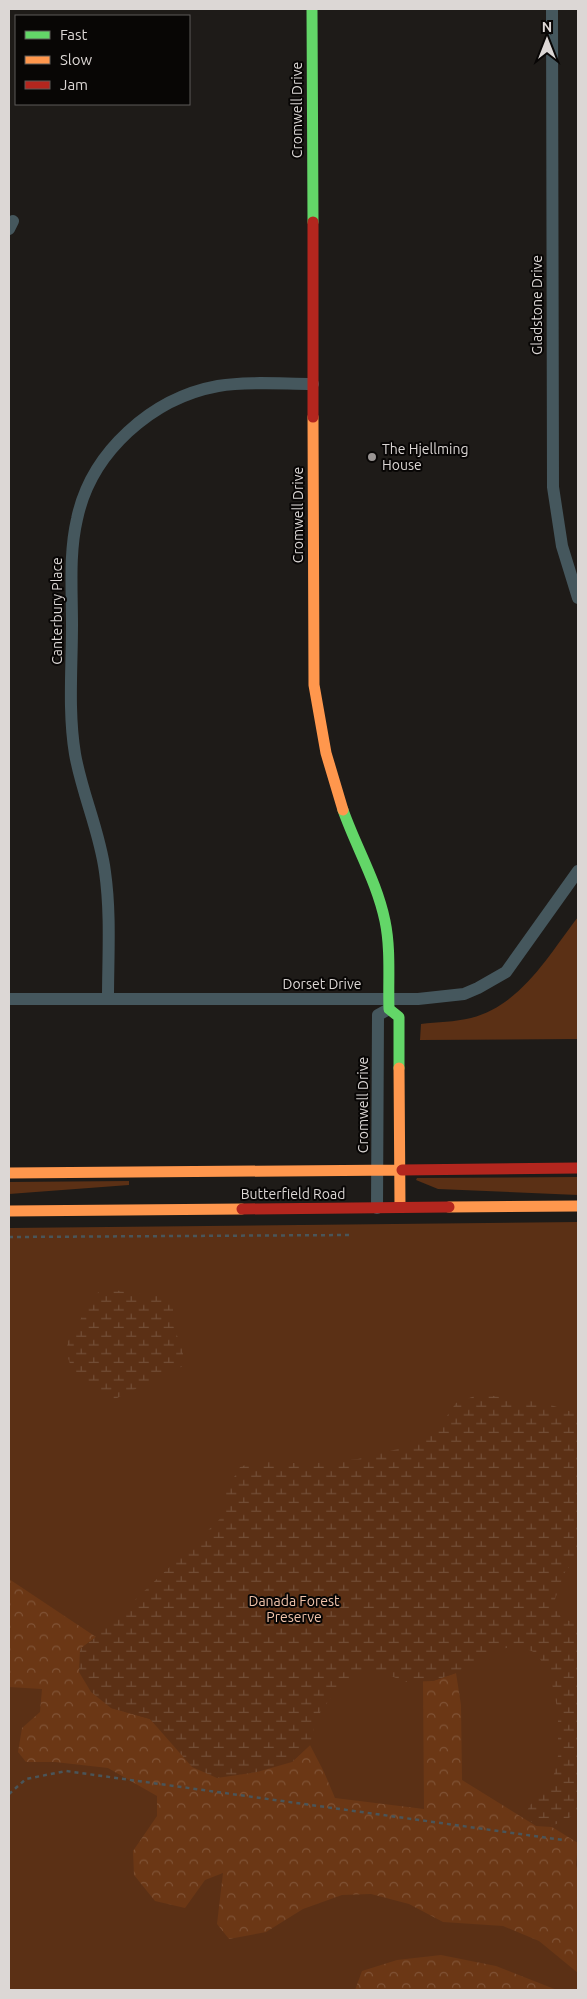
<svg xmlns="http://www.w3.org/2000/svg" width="587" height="1999" font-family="Ubuntu,sans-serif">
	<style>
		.green { fill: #5b3015 }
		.forest { fill: url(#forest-crowns) }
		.wetland { fill: url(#wetland-marsh) }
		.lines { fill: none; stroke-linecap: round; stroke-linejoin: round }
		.path { stroke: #4a5559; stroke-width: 2.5; stroke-dasharray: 4 4; stroke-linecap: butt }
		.street { stroke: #45575d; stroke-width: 12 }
		.fast { stroke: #63d668; stroke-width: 11 }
		.slow { stroke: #ff974d; stroke-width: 11 }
		.jam { stroke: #b3261e; stroke-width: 11 }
		.poi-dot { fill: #9a9593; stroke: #080605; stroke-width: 2 }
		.labels { text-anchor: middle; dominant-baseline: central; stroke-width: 4; stroke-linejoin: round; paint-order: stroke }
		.street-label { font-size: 14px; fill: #dcd7d5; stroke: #080605 }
		.poi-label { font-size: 14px; fill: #dcd7d5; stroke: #080605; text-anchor: start }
		.park-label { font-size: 14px; fill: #f1c4ac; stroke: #080605 }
	</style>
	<defs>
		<pattern id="forest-crowns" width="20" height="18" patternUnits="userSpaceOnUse" patternTransform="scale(1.25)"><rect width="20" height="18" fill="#6b3715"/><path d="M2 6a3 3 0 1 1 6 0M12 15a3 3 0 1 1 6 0" fill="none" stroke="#805336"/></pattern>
		<pattern id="wetland-marsh" width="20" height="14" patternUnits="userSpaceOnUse" patternTransform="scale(1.25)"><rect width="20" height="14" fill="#5b3015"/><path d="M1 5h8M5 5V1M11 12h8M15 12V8" fill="none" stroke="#724d36"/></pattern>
	</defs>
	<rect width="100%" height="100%" fill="#1e1b18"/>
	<path class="green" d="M578 917V1039L420 1040 421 1024C437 1022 455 1022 471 1018 521 1005 548 956 578 917Z
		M578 1177V1195L438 1189 416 1180 417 1178Z
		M129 1181V1185L9 1194V1182Z
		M578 1222V1990H9V1228Z"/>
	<path class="forest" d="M9 1579 96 1637 80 1649 111 1708 150 1719 170 1740 292 1762 310 1745 324 1772 335 1798 424 1809 423 1681H433L456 1673 461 1705 462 1780 536 1826 552 1827 578 1843 576 1865 578 1872V1973L539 1941 503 1926 443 1922 409 1904 371 1894 342 1895 303 1909 266 1932 229 1939 217 1924 223 1873 205 1880 185 1908 155 1901 134 1875 133 1851 157 1816V1796L108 1768 55 1762H26L18 1752 22 1728 40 1712 42 1689 9 1687Z
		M441 1955 496 1966 557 1990H355L362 1971 397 1960Z"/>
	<path class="wetland" d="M105 1289 159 1296 173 1304V1325L183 1351V1366L115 1399C87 1389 56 1366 71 1333 74 1327 79 1323 82 1317 85 1311 86 1304 88 1298Z
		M480 1394 545 1403 578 1414V1556L565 1572 554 1602 561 1618 578 1624V1812C558 1825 546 1833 524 1817L530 1805 552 1783 558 1756V1712L550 1674 536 1653 517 1645 484 1654 456 1673 433 1681 406 1682 376 1670 354 1675 335 1692 317 1717 310 1745 292 1762 257 1772 217 1778 192 1767 150 1719 111 1708 91 1692 79 1672 80 1649 96 1637 222 1517 226 1491 240 1467 259 1460 305 1464 358 1459 406 1447 437 1430 456 1403Z"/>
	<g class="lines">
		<path class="path" d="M9 1237 351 1235
			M9 1794 26 1779 66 1771 563 1840"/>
		<path class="street" d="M552 9 553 487 562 546 578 598
			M9 229 13 221
			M108 998C108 957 111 914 105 872 100 832 82 794 75 754 68 712 72 667 72 625 72 589 69 553 77 519 91 452 152 398 218 386 249 381 282 384 313 384
			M9 999H418L464 994 478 988 506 972 578 871
			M377 1208 378 1015 389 1009"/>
		<path class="fast" d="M312 9 313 222
			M343 810C356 847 377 882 385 921 391 950 388 980 389 1009L399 1017V1068"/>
		<path class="slow" d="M313 417 314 685 326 753 343 810
			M399 1068 400 1207
			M9 1173 402 1170
			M449 1207 578 1206
			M9 1211 242 1209"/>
		<path class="jam" d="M313 222V417
			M402 1170 578 1168
			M242 1209 449 1207"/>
	</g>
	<circle class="poi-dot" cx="372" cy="457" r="5"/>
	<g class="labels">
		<g class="street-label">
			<text transform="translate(297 110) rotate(-90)">Cromwell Drive</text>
			<text transform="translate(537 305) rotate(-90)">Gladstone Drive</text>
			<text transform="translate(298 515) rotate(-90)">Cromwell Drive</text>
			<text transform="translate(57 611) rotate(-90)">Canterbury Place</text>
			<text x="322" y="984">Dorset Drive</text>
			<text transform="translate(363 1105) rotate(-90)">Cromwell Drive</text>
			<text x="293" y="1194">Butterfield Road</text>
		</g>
		<g class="poi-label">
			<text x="382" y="449">The Hjellming<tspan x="382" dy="16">House</tspan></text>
		</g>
		<g class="park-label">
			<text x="294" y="1601">Danada Forest<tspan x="294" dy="16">Preserve</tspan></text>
		</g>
	</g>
	<rect width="587" height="1999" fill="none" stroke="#dcd7d5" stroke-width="20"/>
	<rect x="15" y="15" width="175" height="90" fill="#080605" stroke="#5d5a58"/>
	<rect x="25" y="31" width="25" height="8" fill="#63d668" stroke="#5d5a58"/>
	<text x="60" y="40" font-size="15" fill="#dcd7d5">Fast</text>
	<rect x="25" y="56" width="25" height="8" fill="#ff974d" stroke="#5d5a58"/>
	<text x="60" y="65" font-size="15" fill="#dcd7d5">Slow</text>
	<rect x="25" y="81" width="25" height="8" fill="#b3261e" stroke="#5d5a58"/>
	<text x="60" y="90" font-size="15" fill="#dcd7d5">Jam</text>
	<g transform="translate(547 40)" stroke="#080605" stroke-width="4" paint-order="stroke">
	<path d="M0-4L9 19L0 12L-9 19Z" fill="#dcd7d5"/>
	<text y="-8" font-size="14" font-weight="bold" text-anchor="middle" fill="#dcd7d5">N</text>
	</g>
</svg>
